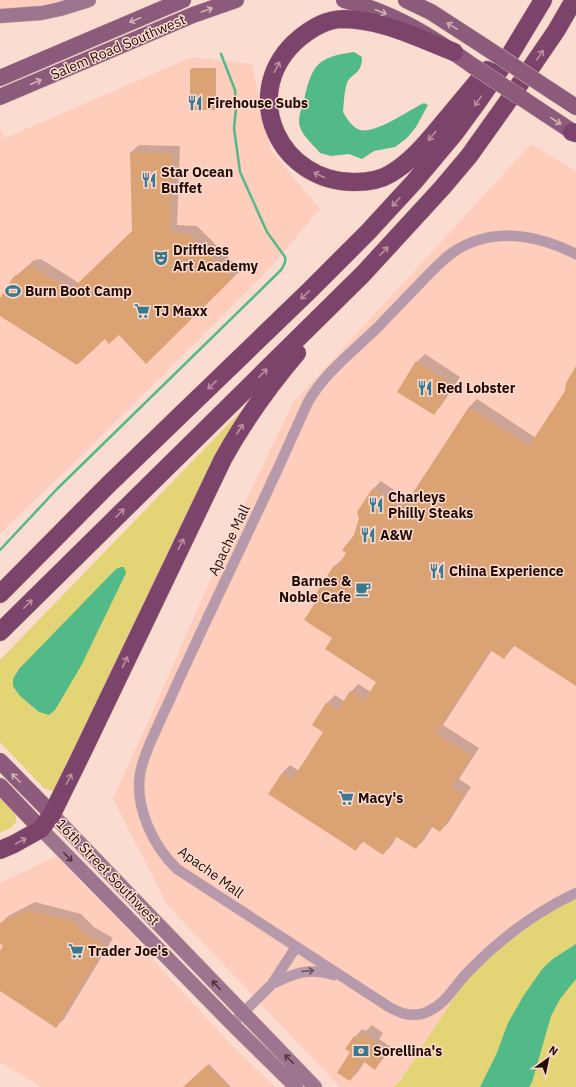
<svg xmlns="http://www.w3.org/2000/svg" width="576" height="1087" font-family="'IBM Plex Sans',sans-serif">
	<style>
		.built { fill: #ffcdbc }
		.green { fill: #e3d476 }
		.water { fill: #52ba89 }
		.shadow { fill: #0003 }
		.lines { fill: none; stroke-linecap: round; stroke-linejoin: round }
		.stream { stroke: #52ba89; stroke-width: 2.5 }
		.building { fill: #dba374 }
		.street-casing { stroke: #d3b6ac; stroke-width: 11 }
		.secondary-casing { stroke: #d3b6ac; stroke-width: 15 }
		.primary-casing { stroke: #d3b6ac; stroke-width: 17 }
		.highway-casing { stroke: #d3b6ac; stroke-width: 19 }
		.street { stroke: #b699ab; stroke-width: 10 }
		.secondary { stroke: #9e758f; stroke-width: 14 }
		.primary { stroke: #8c5b7b; stroke-width: 16 }
		.highway { stroke: #7c446a; stroke-width: 18 }
		.primary-bridge-casing { stroke: #d3b6ac; stroke-width: 17; stroke-linecap: butt }
		.primary-bridge { stroke: #8c5b7b; stroke-width: 16 }
		.oneway { stroke: #d4afb3 }
		.oneway2 { stroke: #bb909e }
		.oneway3 { stroke: #55353c }
		.oneway4 { stroke: #6d5258 }
		.labels { text-anchor: middle; dominant-baseline: central; stroke-width: 3; stroke-linejoin: round; paint-order: stroke }
		.street-label { font-size: 14px; fill: #240b04; stroke: #fadcd1 }
		.poi-label { font-size: 14px; font-weight: bold; fill: #240b04; stroke: #fadcd1; text-anchor: start }
	</style>
	<rect width="100%" height="100%" fill="#fadcd1"/>
	<path class="built" d="M0 0H64L33 7 0 9Z
		M192 57 252 64 270 149 320 209 272 266 113 425 0 534V127L5 138Z
		M531 144 576 171V893L393 1087H340L272 1016 167 905 113 799 153 711 236 521 293 403Z
		M56 856 142 945 164 972 230 1043 275 1087H41L0 1062V883Z"/>
	<path class="green" d="M241 411 244 414 57 791H52L44 788 0 742V660Z
		M0 796 16 815V822L12 827 0 833Z
		M576 893V1087H393L400 1081 478 961Z"/>
	<path class="water" d="M354 52 362 57C362 75 352 72 347 83 344 92 344 103 343 112 347 119 352 127 360 130 376 134 409 110 424 103L428 105 416 127 407 138 395 147 374 151 362 159 349 154 331 156 320 153C314 145 303 137 300 127 297 119 302 107 304 100 312 65 317 57 354 52Z
		M121 567H124L126 573 81 666 55 710 49 715 39 712 20 696 13 686V679L19 669 116 569Z
		M576 944V979L560 999 551 1016 537 1065 532 1082 529 1087H480L496 1055 508 1023 524 995 543 968 554 958Z"/>
	<path class="shadow" d="M193 68H216V108L215 109 191 70Z
		M139 145 180 146 177 225 197 226 241 270 146 362 119 334 105 338 0 315V300L15 277 34 260 41 259 79 283 133 231 131 152Z
		M425 354 460 377 441 406 433 414 417 362Z
		M576 368V685L515 645 504 658 492 650 443 725 479 748 459 779 471 787 448 823 440 831 433 826 424 840 416 848 397 836 391 846 383 854 364 841 356 849 282 773 290 765 299 771 324 732 313 725 327 703 335 695 344 701 351 692 358 684 371 692 378 682 333 638 317 602 313 600 335 566 343 558 344 559 355 535 360 518 358 512 373 489 381 481 409 500 469 407 477 399 536 438 566 392Z
		M35 902 81 914 94 927 113 938 64 1019 56 1027 0 990V953L5 945 0 942V924L8 916Z
		M372 1025 383 1033 379 1039 391 1047 382 1060 375 1068 365 1061 358 1072 350 1080 351 1052 355 1037 362 1029 366 1031Z
		M209 1064 231 1087H185V1086Z"/>
	<g class="lines">
		<path class="stream" d="M0 550 57 489 281 270C284 265 286 262 285 257L267 232 240 172 234 128 236 109 235 90 221 54"/>
	</g>
	<path class="building" d="M190 69H215V110H190Z
		M130 152 172 154 170 232 189 234 233 278 146 364 119 335 109 344 105 339 77 365 0 316V298L14 276 20 274 25 268 32 266 70 291 132 231Z
		M416 361 453 385 434 415 397 392Z
		M576 366V686L513 645 504 659 490 650 436 733 472 756 452 787 464 795 440 832 431 826 416 849 395 836 383 855 362 841 356 851 268 794 282 773 292 780 323 732 312 725 326 703 338 710 350 691 365 700 376 682 325 649 332 638 304 620 315 603 312 600 334 565 337 568 346 553 342 550 354 535 359 518 357 512 372 489 403 508 469 407 529 446 565 391 566 383Z
		M27 910 72 921 86 934 106 946 56 1028 0 991V951L3 946 0 943V923Z
		M363 1033 375 1041 372 1047 384 1056 375 1070 363 1061 350 1081 337 1073 350 1052 345 1049 354 1036 358 1039Z
		M207 1065 229 1087H183Z"/>
	<g class="lines">
		<defs>
			<path id="street" d="M576 254C537 235 494 226 455 251 444 258 435 268 426 277 411 293 395 309 380 325 355 350 325 372 308 402 296 428 285 454 273 479 245 540 216 599 188 660 178 681 169 702 159 723 152 739 143 756 140 774 135 808 153 846 177 869L389 1007C401 1014 416 1018 429 1011 447 1003 456 983 470 970 501 938 536 912 576 893
				M272 984C295 973 309 967 334 975
				M232 1024 272 984 296 947"/>
			<path id="secondary" d="M0 16 42 13 60 9 89 0
				M52 814 315 1087
				M41 829 232 1024 296 1087"/>
			<path id="primary" d="M344 0C394 13 431 36 473 66
				M406 0 431 12 485 47
				M0 78 183 0
				M553 92 576 107
				M0 97 193 15 236 0
				M520 97 576 134
				M0 761 52 814
				M0 786 41 829"/>
			<path id="highway" d="M454 52C418 38 384 20 344 19 324 19 308 30 294 43 239 97 281 183 355 182 367 182 380 180 390 174 411 162 427 142 442 124 457 106 472 88 487 70
				M572 132 576 133
				M0 594 108 485 309 291 368 232 414 182 455 133 477 103 508 58 543 0
				M0 632 363 274 442 188 469 156 506 104 556 31 574 0
				M0 850 14 844 41 829 52 814 83 751 223 459C244 421 269 386 297 353"/>
		</defs>
		<use href="#street" class="street-casing"/>
		<use href="#secondary" class="secondary-casing"/>
		<use href="#primary" class="primary-casing"/>
		<use href="#highway" class="highway-casing"/>
		<use href="#street" class="street"/>
		<use href="#secondary" class="secondary"/>
		<use href="#primary" class="primary"/>
		<use href="#highway" class="highway"/>
		<defs>
			<path id="primary-bridge" d="M485 47 553 92
				M473 66 520 97"/>
		</defs>
		<use href="#primary-bridge" class="primary-bridge-casing"/>
		<use href="#primary-bridge" class="primary-bridge"/>
	</g>
	<defs><path id="oneway-shaft" d="M-6 0H5M1.5-3L5.5 0L1.5 3" fill="none" stroke-width="1.6" stroke-linecap="round" stroke-linejoin="round"/></defs>
	<g class="oneway">
		<use href="#oneway-shaft" transform="translate(207 10) rotate(-20)"/>
		<use href="#oneway-shaft" transform="translate(381 12) rotate(21)"/>
		<use href="#oneway-shaft" transform="translate(135 20) rotate(157)"/>
		<use href="#oneway-shaft" transform="translate(452 26) rotate(-148)"/>
		<use href="#oneway-shaft" transform="translate(36 82) rotate(-24)"/>
		<use href="#oneway-shaft" transform="translate(556 121) rotate(33)"/>
		<use href="#oneway-shaft" transform="translate(16 778) rotate(-135)"/>
	</g>
	<g class="oneway2">
		<use href="#oneway-shaft" transform="translate(540 55) rotate(-56)"/>
		<use href="#oneway-shaft" transform="translate(277 67) rotate(-63)"/>
		<use href="#oneway-shaft" transform="translate(478 101) rotate(125)"/>
		<use href="#oneway-shaft" transform="translate(432 136) rotate(130)"/>
		<use href="#oneway-shaft" transform="translate(319 175) rotate(-155)"/>
		<use href="#oneway-shaft" transform="translate(396 202) rotate(132)"/>
		<use href="#oneway-shaft" transform="translate(384 251) rotate(-46)"/>
		<use href="#oneway-shaft" transform="translate(305 295) rotate(136)"/>
		<use href="#oneway-shaft" transform="translate(263 373) rotate(-45)"/>
		<use href="#oneway-shaft" transform="translate(212 385) rotate(136)"/>
		<use href="#oneway-shaft" transform="translate(240 429) rotate(-57)"/>
		<use href="#oneway-shaft" transform="translate(120 513) rotate(-45)"/>
		<use href="#oneway-shaft" transform="translate(181 544) rotate(-64)"/>
		<use href="#oneway-shaft" transform="translate(28 604) rotate(-45)"/>
		<use href="#oneway-shaft" transform="translate(125 662) rotate(-65)"/>
		<use href="#oneway-shaft" transform="translate(69 779) rotate(-63)"/>
		<use href="#oneway-shaft" transform="translate(21 841) rotate(-28)"/>
	</g>
	<g class="oneway3">
		<use href="#oneway-shaft" transform="translate(68 857) rotate(46)"/>
		<use href="#oneway-shaft" transform="translate(216 985) rotate(-134)"/>
		<use href="#oneway-shaft" transform="translate(289 1059) rotate(-135)"/>
	</g>
	<use class="oneway4" href="#oneway-shaft" transform="translate(308 971) rotate(-5)"/>
	<defs>
		<symbol id="restaurant-bare" viewBox="-9 -9 18 18"><path d="M-5-6h1v4h1v-4h1v4h1v-4h1v5L-1.5 .5V6h-2V.5L-5-1ZM5-6V6H3V1.5H1.5Q1.5-4 5-6Z" fill="#39798d" stroke="#fadcd1" stroke-width="2.5" paint-order="stroke"/></symbol>
		<symbol id="theatre-bare" viewBox="-9 -9 18 18"><path d="M-5-5.5Q0-4 5-5.5V0Q5 5 0 6Q-5 5-5 0ZM-3.3-2.5H-1v1.5H-3.3ZM1-2.5H3.3v1.5H1ZM-2.8 1Q0 5.5 2.8 1Z" fill="#39798d" stroke="#fadcd1" stroke-width="2.5" paint-order="stroke"/></symbol>
		<symbol id="stadium-bare" viewBox="-9 -9 18 18"><path d="M0-5a6.5 5 0 1 0 0 10a6.5 5 0 1 0 0-10ZM-3.5-1.8h7v3.6h-7Z" fill="#39798d" stroke="#fadcd1" stroke-width="2.5" paint-order="stroke"/></symbol>
		<symbol id="supermarket-bare" viewBox="-9 -9 18 18"><path d="M-6-5.5h2.5l.6 2H6L4.5 2H-2.5L-4.4-4H-6ZM-1.5 3.2a1.3 1.3 0 1 0 .1 0ZM3 3.2a1.3 1.3 0 1 0 .1 0Z" fill="#39798d" stroke="#fadcd1" stroke-width="2.5" paint-order="stroke"/></symbol>
		<symbol id="cafe-bare" viewBox="-9 -9 18 18"><path d="M-5.5-4.5H6V0H3Q3 3.5 0 3.5H-2.5Q-5.5 3.5-5.5 0ZM3-3.2v2h1.7v-2ZM-6 4.5H4V6H-6Z" fill="#39798d" stroke="#fadcd1" stroke-width="2.5" paint-order="stroke"/></symbol>
		<symbol id="bank-bare" viewBox="-9 -9 18 18"><path d="M-6-4H6V4H-6ZM0-2.3a2.3 2.3 0 1 0 0 4.6a2.3 2.3 0 1 0 0-4.6Z" fill="#39798d" stroke="#fadcd1" stroke-width="2.5" paint-order="stroke"/></symbol>
	</defs>
	<g fill-rule="evenodd">
		<use href="#restaurant-bare" x="184" y="92" width="22" height="22"/>
		<use href="#restaurant-bare" x="138" y="169" width="22" height="22"/>
		<use href="#theatre-bare" x="150" y="247" width="22" height="22"/>
		<use href="#stadium-bare" x="2" y="280" width="22" height="22"/>
		<use href="#supermarket-bare" x="131" y="300" width="22" height="22"/>
		<use href="#restaurant-bare" x="414" y="377" width="22" height="22"/>
		<use href="#restaurant-bare" x="365" y="494" width="22" height="22"/>
		<use href="#restaurant-bare" x="357" y="524" width="22" height="22"/>
		<use href="#restaurant-bare" x="426" y="560" width="22" height="22"/>
		<use href="#cafe-bare" x="352" y="578" width="22" height="22"/>
		<use href="#supermarket-bare" x="335" y="787" width="22" height="22"/>
		<use href="#supermarket-bare" x="65" y="940" width="22" height="22"/>
		<use href="#bank-bare" x="350" y="1040" width="22" height="22"/>
	</g>
	<g class="labels">
		<g class="street-label">
			<text transform="translate(118 47) rotate(-23)">Salem Road Southwest</text>
			<text transform="translate(229 540) rotate(-64)">Apache Mall</text>
			<text transform="translate(108 872) rotate(46)">16th Street Southwest</text>
			<text transform="translate(211 872) rotate(36)">Apache Mall</text>
		</g>
		<g class="poi-label">
			<text x="207" y="103">Firehouse Subs</text>
			<text x="161" y="172">Star Ocean<tspan x="161" dy="16">Buffet</tspan></text>
			<text x="173" y="250">Driftless<tspan x="173" dy="16">Art Academy</tspan></text>
			<text x="25" y="291">Burn Boot Camp</text>
			<text x="154" y="311">TJ Maxx</text>
			<text x="437" y="388">Red Lobster</text>
			<text x="388" y="497">Charleys<tspan x="388" dy="16">Philly Steaks</tspan></text>
			<text x="380" y="535">A&amp;W</text>
			<text x="449" y="571">China Experience</text>
			<text x="351" y="581" text-anchor="end">Barnes &amp;<tspan x="351" dy="16">Noble Cafe</tspan></text>
			<text x="358" y="798">Macy's</text>
			<text x="88" y="951">Trader Joe's</text>
			<text x="373" y="1051">Sorellina's</text>
		</g>
	</g>
	<g transform="translate(548 1059) rotate(33)" stroke="#fadcd1" stroke-width="3" paint-order="stroke">
	<path d="M0-3L7 15L0 10L-7 15Z" fill="#240b04"/>
	<text y="-6" font-size="11" font-weight="bold" text-anchor="middle" fill="#240b04">N</text>
	</g>
</svg>
